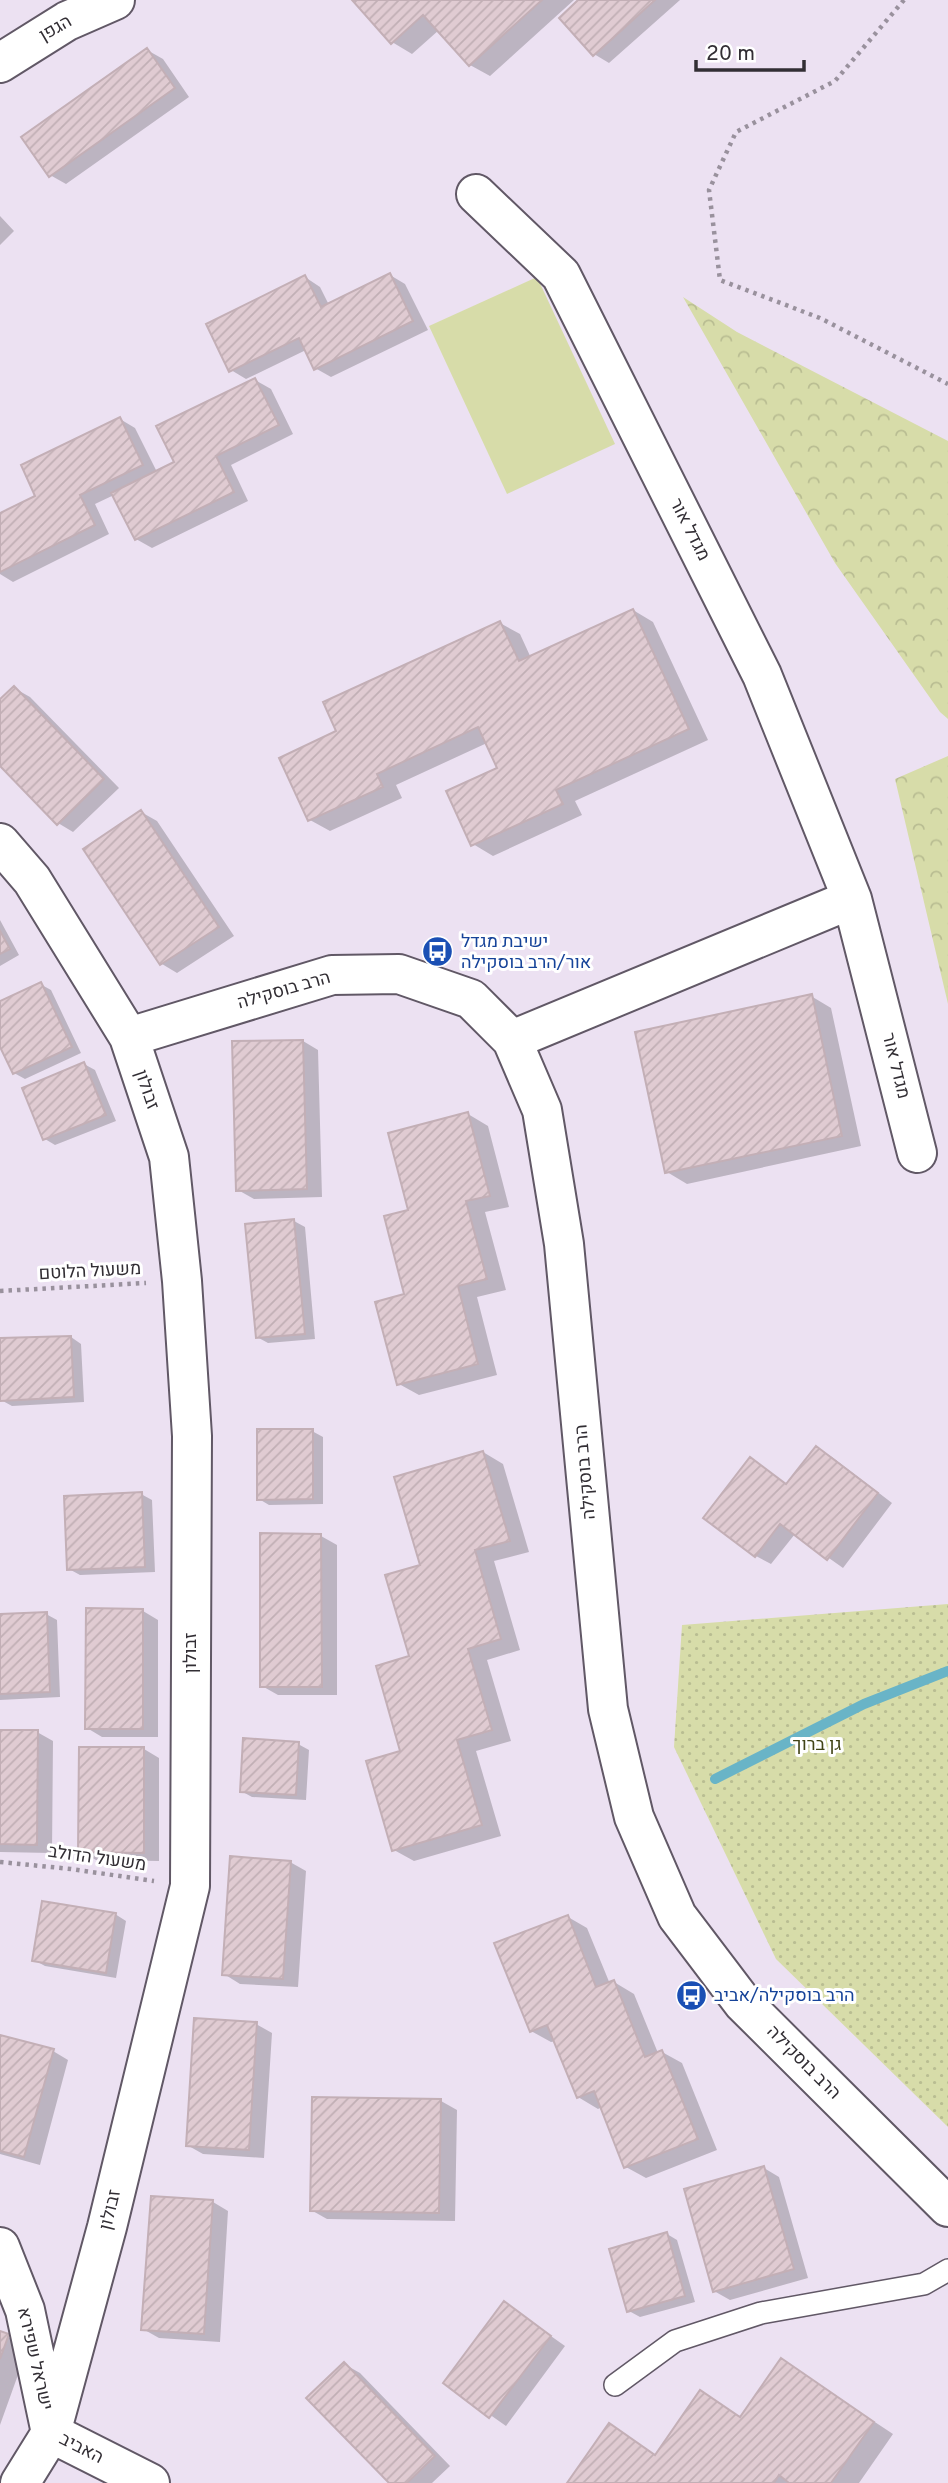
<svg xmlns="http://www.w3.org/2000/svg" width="948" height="2483" font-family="Overpass,Heebo,sans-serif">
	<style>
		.grass { fill: #d7dca9 }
		.forest { fill: url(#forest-crowns) }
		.park { fill: url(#park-dots) }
		.shadow { fill: #0003 }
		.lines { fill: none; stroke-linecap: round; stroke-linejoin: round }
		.stream { stroke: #69b4c7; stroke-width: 10 }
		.building { fill: url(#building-hatch); stroke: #c3afb6; stroke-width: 2 }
		.lane-casing { stroke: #615866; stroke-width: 24 }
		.street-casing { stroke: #615866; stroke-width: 42 }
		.path { stroke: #99919d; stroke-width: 4.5; stroke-dasharray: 3.5 5; stroke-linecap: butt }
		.lane { stroke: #fff; stroke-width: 21 }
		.street { stroke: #fff; stroke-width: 38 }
		.labels { text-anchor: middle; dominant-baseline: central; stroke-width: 6; stroke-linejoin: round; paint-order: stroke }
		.street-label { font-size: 18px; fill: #322e34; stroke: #fff }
		.transit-label { font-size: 18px; fill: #164399; stroke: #fff; text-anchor: start }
		.park-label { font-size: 18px; fill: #414416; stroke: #fff }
	</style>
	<defs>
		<pattern id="forest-crowns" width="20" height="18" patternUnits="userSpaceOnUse" patternTransform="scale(1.75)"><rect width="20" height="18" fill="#d7dca9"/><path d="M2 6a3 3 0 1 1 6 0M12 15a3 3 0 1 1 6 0" fill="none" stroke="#b9bd92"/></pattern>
		<pattern id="park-dots" width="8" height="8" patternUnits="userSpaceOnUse" patternTransform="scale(1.75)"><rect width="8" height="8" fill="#d7dca9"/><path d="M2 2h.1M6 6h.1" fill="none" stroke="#b9bd92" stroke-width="1.8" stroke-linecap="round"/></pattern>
		<pattern id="building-hatch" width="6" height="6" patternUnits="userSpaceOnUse" patternTransform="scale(1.75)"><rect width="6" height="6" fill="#e0cbd2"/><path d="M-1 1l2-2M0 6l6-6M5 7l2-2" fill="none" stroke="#c1afb5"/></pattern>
	</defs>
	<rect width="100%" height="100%" fill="#ece1f2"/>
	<path class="grass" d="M537 277 615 444 507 494 429 326Z"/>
	<path class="forest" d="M683 297 737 332 948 441V719L940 712 835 563Z
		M948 756V1004L895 779Z"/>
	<path class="park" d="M948 1604V2127L776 1959 674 1747 682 1625Z"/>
	<path class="shadow" d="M354 0H574L490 76 470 65 439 30 412 54 392 42Z
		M581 0H680L609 63 594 54Z
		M147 50 163 59 189 97 66 184 50 175Z
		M0 216 14 231 0 245Z
		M390 275 405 284 428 330 331 377 315 368 306 350 246 379 231 370 305 277 320 287 329 305Z
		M255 380 271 389 293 434 231 465 248 501 152 548 136 539 114 495 95 504 109 534 13 582 0 574V515L38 497 120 419 135 428 157 472 176 463Z
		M633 610 653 622 708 740 575 801 582 815 493 856 473 844 499 769 487 743 396 785 402 798 330 831 310 820 338 732 500 623 520 634 531 658Z
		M14 688 30 697 119 788 73 832 58 823 0 764V701Z
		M141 812 157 821 234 936 177 973 162 964 85 849Z
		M0 920 19 955 0 966Z
		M40 984 51 990 81 1053 25 1079 14 1073 0 1043V1003Z
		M811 996 831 1008 861 1146 687 1184 667 1172Z
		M303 1041 318 1050 322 1197 254 1199 238 1190Z
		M84 1064 95 1070 116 1121 55 1145 45 1139Z
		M468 1114 488 1126 509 1207 485 1212 506 1290 477 1297 497 1375 419 1395 399 1384 406 1295 410 1211Z
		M294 1221 305 1227 315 1339 268 1343 257 1337Z
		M71 1337 81 1344 84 1402 12 1406 1 1400 0 1340Z
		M312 1431 323 1437V1504L269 1505 259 1499Z
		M816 1448 832 1457 892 1503 843 1568 795 1534 771 1564 756 1556 751 1459 788 1485Z
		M483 1452 503 1464 529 1552 494 1561 520 1650 487 1660 511 1741 476 1751 501 1836 414 1861 394 1850 422 1566Z
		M141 1494 152 1500 155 1572 80 1575 69 1569Z
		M262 1535 321 1536 337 1545V1695H278L262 1686Z
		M143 1611 158 1620V1737H102L87 1728Z
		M46 1614 57 1620 60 1697 0 1700V1616Z
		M0 1732H37L53 1741 52 1853 0 1852Z
		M298 1744 309 1750 306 1800 252 1797 241 1791Z
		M144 1749 159 1758V1861L96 1860 80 1851Z
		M290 1862 306 1871 298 1987 240 1984 224 1974Z
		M115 1914 126 1921 116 1978 45 1966 34 1960Z
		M568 1917 587 1928 610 1984 614 1982 634 1994 658 2053 662 2052 682 2063 717 2150 646 2178 626 2167 602 2107 598 2109 578 2097 556 2041 551 2042 531 2031Z
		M256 2024 272 2033 264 2158 203 2154 187 2145Z
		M0 2036 53 2051 68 2060 40 2165 0 2154Z
		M441 2101 457 2110 455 2221 327 2219 311 2210Z
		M764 2168 779 2177 808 2278 730 2300 714 2291Z
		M213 2202 228 2211 220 2342 159 2338 143 2329Z
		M667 2234 677 2240 695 2302 640 2317 629 2311Z
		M504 2303 565 2346 506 2426 445 2383Z
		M0 2333 28 2347 0 2425Z
		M781 2360 893 2434 859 2483H569L609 2425 657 2456 701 2392 741 2418Z
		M344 2364 360 2373 450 2466 432 2483H391Z"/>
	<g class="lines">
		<path class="stream" d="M715 1779 864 1704 948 1671"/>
	</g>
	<path class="building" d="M352 0H542L469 66 423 15 391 44Z
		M578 0H655L593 56 559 18Z
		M147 48 175 88 49 177 21 137Z
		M390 273 413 321 314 370 299 338 229 372 206 324 305 275 321 307Z
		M255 378 279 425 216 456 234 492 135 540 111 493 174 462 156 426Z
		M120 417 143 465 80 495 95 525 0 572V513L35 496 21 465Z
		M633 609 689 729 556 790 563 804 471 846 446 791 497 768 478 727 377 774 383 787 308 821 279 758 336 731 323 702 500 621 519 661Z
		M14 686 104 779 57 825 0 766V699Z
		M141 810 219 927 160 965 83 849Z
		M0 931 10 949 0 954Z
		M41 982 72 1047 13 1074 0 1047V1001Z
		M812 994 842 1136 665 1173 635 1032Z
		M303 1040 307 1189 236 1191 232 1041Z
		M84 1062 106 1115 43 1140 22 1088Z
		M468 1112 490 1196 466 1201 487 1279 458 1286 478 1364 397 1385 375 1302 404 1294 384 1216 408 1210 388 1133Z
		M294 1219 305 1334 256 1338 245 1224Z
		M71 1336 74 1397 0 1401V1338Z
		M257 1429H313V1499L257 1500Z
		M816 1446 878 1493 827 1560 780 1524 755 1557 703 1518 750 1457 786 1484Z
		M483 1451 510 1541 475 1550 501 1639 468 1649 492 1730 457 1740 482 1825 392 1851 366 1761 400 1751 376 1666 409 1656 385 1575 420 1565 394 1477Z
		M142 1492 145 1567 67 1570 64 1496Z
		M260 1533 321 1534 322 1687H260Z
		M86 1608 143 1609V1729H85Z
		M47 1612 50 1692 0 1694V1614Z
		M0 1730H38L37 1845 0 1844Z
		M243 1738 299 1742 296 1795 240 1792Z
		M79 1747H144V1853L78 1852Z
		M230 1856 291 1861 283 1979 222 1975Z
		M42 1901 116 1913 106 1973 32 1961Z
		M568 1915 596 1987 614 1980 645 2057 662 2050 698 2139 624 2168 594 2091 577 2098 547 2025 530 2032 494 1943Z
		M194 2018 257 2022 249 2150 186 2146Z
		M0 2035 54 2049 24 2157 0 2151Z
		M312 2097 441 2099 439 2213 310 2211Z
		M764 2166 794 2269 713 2292 684 2189Z
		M151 2196 213 2200 204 2334 141 2330Z
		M667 2232 685 2296 627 2312 609 2249Z
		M504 2301 551 2336 489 2418 443 2383Z
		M0 2331 9 2334 0 2359Z
		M781 2358 874 2422 831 2483H789L779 2475 774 2483H567L609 2423 655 2455 700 2390 740 2417Z
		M344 2362 435 2456 407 2483H389L306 2398Z"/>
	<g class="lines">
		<defs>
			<path id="lane" d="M615 2385 675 2341 761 2313 924 2284 948 2270"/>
			<path id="street" d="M0 63 67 21 115 0
				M476 194 561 275 762 675 852 899 917 1153
				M0 843 32 880 129 1037 169 1157 182 1281 192 1436 190 1886 107 2227 51 2433 20 2483
				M129 1037 332 975 399 974 471 999 512 1040 542 1110 564 1244 608 1709 634 1817 677 1916 743 2003 948 2207
				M512 1040 852 899
				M0 2247 25 2310 51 2433 150 2483"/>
		</defs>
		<use href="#lane" class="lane-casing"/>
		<use href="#street" class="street-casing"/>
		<path class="path" d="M904 0 835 81 736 132 709 190 720 280 820 318 948 384
			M0 1291 146 1283
			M0 1862 71 1869 154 1881"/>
		<use href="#lane" class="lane"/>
		<use href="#street" class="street"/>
	</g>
	<defs>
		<symbol id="bus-disc" viewBox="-11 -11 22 22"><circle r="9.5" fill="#1a4fb4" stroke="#fff"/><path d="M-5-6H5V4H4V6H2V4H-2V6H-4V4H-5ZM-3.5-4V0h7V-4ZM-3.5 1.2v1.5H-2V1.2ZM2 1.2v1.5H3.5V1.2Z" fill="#fff"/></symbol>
	</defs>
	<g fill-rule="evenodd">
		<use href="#bus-disc" x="420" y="934" width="35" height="35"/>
		<use href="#bus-disc" x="674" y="1978" width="35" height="35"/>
	</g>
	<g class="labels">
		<g class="street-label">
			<text transform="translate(56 29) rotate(-30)">הגפן</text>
			<text transform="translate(689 530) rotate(63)">מגדל אור</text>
			<text transform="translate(284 991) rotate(-16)">הרב בוסקילה</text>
			<text transform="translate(895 1066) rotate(76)">מגדל אור</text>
			<text transform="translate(146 1090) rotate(71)">זבולון</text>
			<text transform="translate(90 1272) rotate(-3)">משעול הלוטם</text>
			<text transform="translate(586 1472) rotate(-95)">הרב בוסקילה</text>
			<text transform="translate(191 1653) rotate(-90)">זבולון</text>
			<text transform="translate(97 1859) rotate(8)">משעול הדולב</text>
			<text transform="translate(803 2063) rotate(45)">הרב בוסקילה</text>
			<text transform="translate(111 2210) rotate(-76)">זבולון</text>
			<text transform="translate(34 2359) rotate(77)">ישראל שפירא</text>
			<text transform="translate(81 2449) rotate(27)">האביב</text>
		</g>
		<g class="transit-label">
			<text x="461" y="942">ישיבת מגדל<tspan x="461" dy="21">אור/הרב בוסקילה</tspan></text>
			<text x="714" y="1996">הרב בוסקילה/אביב</text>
		</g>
		<g class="park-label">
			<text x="817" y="1745">גן ברוך</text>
		</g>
	</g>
	<path d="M696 60v10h108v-10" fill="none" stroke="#322e34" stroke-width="3.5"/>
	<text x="706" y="60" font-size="21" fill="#322e34" stroke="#ffffff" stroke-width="5" paint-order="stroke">20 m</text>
</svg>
